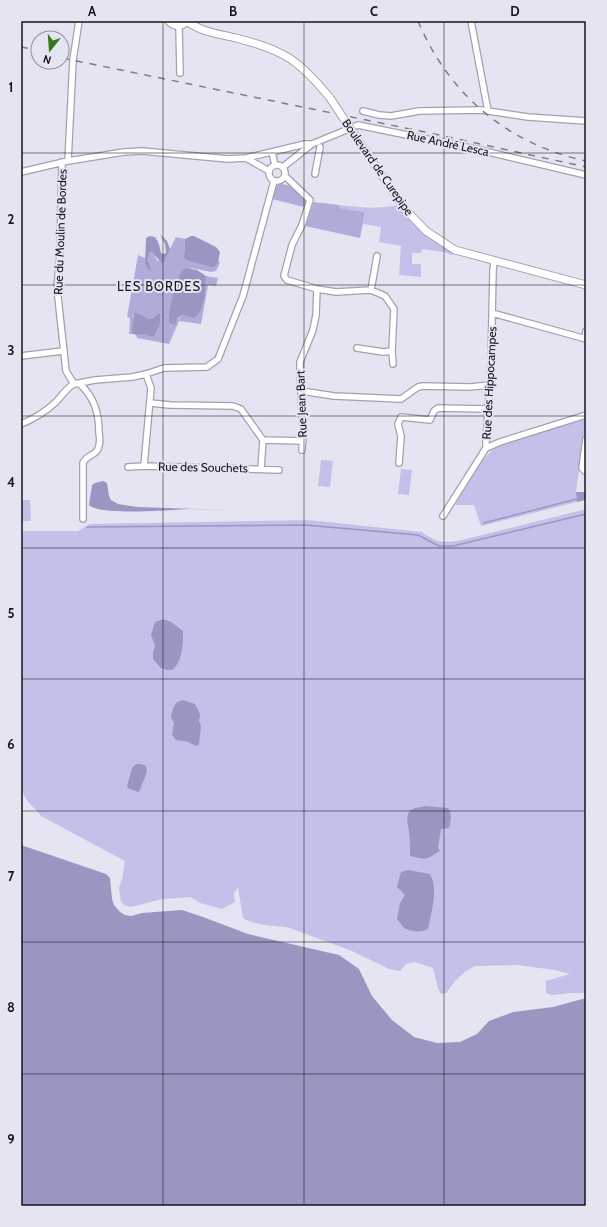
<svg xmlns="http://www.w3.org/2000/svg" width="607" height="1227" font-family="Cabin,sans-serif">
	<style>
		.green { fill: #c3c0e9 }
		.forest { fill: #b0acd9 }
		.water { fill: #9a96c2 }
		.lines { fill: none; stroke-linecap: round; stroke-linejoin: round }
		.stream { stroke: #9a96c2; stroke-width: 1.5 }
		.minor-casing { stroke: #a2a1ae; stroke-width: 8 }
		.major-casing { stroke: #a2a1ae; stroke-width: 9 }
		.minor { stroke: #fff; stroke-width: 5.5 }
		.major { stroke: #fff; stroke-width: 7 }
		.rail { stroke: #7d7c85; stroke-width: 1.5; stroke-dasharray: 7 7; stroke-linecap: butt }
		.major-bridge-casing { stroke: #a2a1ae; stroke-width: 9; stroke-linecap: butt }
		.major-bridge { stroke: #fff; stroke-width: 7 }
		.grid { fill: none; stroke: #16151a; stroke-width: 1; stroke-opacity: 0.55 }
		.labels { text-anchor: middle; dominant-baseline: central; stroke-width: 4; stroke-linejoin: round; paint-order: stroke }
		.street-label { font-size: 12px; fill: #16151a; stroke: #e5e4f2 }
		.neighbourhood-label { font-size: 13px; letter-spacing: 1px; fill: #16151a; stroke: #e5e4f2 }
		.neatline { fill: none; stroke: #16151a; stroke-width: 1.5 }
		.grid-label { font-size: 13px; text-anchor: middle; font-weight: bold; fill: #16151a }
	</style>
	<rect width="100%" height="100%" fill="#e5e4f2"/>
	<path class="green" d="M339 205C359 207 378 210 397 205 416 226 430 237 453 252L452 255 444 252 422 249 421 253H412V264H421V277L399 275 401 246 379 242 381 227 363 224 365 212 338 208Z
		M586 418 576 492 577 502 481 526 474 505H455C468 484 480 456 501 444Z
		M321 460 333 461 330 487 318 486Z
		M401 469 412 470 409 495 398 494Z
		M21 500H30L31 521H21Z
		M586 509V993H573L552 995 546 993V981L570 974 555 970 517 965 475 966 466 971 456 980 446 993 441 994 438 988 433 968 415 962 406 964 400 971 389 969 352 951 287 927C276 927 251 924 243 918L238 887 234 893 235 902 222 909 200 903 191 897 162 899 131 907 124 905 121 901 119 888 122 879 125 861 41 816C31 803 23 801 21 783V531H78L90 524 308 520 422 532C436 542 441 543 458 541Z"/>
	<path class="forest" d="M279 184C292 183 299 193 306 202L304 207 272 199 275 188Z
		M314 202 339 205V208L365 212 360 238 305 226Z
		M176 237 185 239 184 257 218 262V259L220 263 216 271 211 272 191 268 179 276 169 319 170 324 173 325 182 315 187 316 204 294 206 276 218 278 216 286 208 285 201 324 179 321 169 344 137 338 136 335 158 330 161 318H154L148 319 133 315V334H129L130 318 127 317 138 255 145 258V264L151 268C149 262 146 257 151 252L158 261 165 259Z"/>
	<path class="water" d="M160 234 167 241 170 249 164 262 162 263 151 252 149 254 148 260 151 268 150 271 145 264 146 238 150 236 155 237C159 242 160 248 161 253L163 254 166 253 165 244Z
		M191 236H194L216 247 220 252 218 262 215 266 212 267 186 260 184 257 185 239Z
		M187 268 197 270 206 276C205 288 206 311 194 318L182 315 178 318 175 325 170 324C166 317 176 282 180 274 182 271 183 269 187 268Z
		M134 313 139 314 148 319 154 318 157 314H160C162 323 158 330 153 337L144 334 136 335 133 334 132 331Z
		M103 481 107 483 109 496 111 500 118 504 137 507 229 510C215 510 202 509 189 509 170 510 100 516 89 505L92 485 95 483Z
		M576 492H586V500L577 502Z
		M163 619 171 622 183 631C183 643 183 662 172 670H167L161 668 153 659V652L155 646 151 635 155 622Z
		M182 700 195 704 200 714 199 721 201 726 199 744 197 746 191 744 189 742 176 740 172 735 174 723 171 717C173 709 173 703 182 700Z
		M136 764H141L146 766 147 771 145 777 139 792 129 789 127 786 132 768Z
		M426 806 448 808C452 814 451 821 449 828L441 829 438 848 440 851C426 859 429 861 411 856L410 855C410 847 410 839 409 832 408 825 404 813 413 809 417 807 422 807 426 806Z
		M21 845 106 874 110 878 112 899 114 905 120 912 125 915 131 916 142 913 182 910 203 917 248 934 339 955 359 969 372 996 392 1020 414 1037 437 1043 460 1042 477 1034 489 1021 513 1012 553 1007 586 998V1206H21Z
		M408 870 430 874C439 890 431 912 428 929 421 933 409 932 403 927 401 924 399 921 397 919L400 903 405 895 397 887 401 872Z"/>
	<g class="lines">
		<path class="stream" d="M484 523 577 499
			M87 527 305 525 418 535 439 546H453L586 514"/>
		<defs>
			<path id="minor" d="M471 21 488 111
				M179 26 180 73
				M363 111 379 115 391 116 419 111 481 110 528 117 586 121
				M272 152 275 165
				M246 158 305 144H312
				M68 161 73 60 79 21
				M62 162 60 254 57 288 66 371 74 384 79 383C94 397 99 412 99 433 100 438 100 444 98 449 95 456 86 455 83 463V519
				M269 173a8 8 0 1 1 16 0a8 8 0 1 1-16 0Z
				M283 167 312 144 339 133 358 125 480 150 586 175
				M21 172 68 161 124 152 142 151 228 159 246 158 269 171
				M315 174 320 147
				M285 176 310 200 302 225 292 245 284 276 287 280 317 289 336 292 371 290 385 296 394 309 392 351 393 364
				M371 290 377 256
				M492 313 586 339
				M585 339 586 331
				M357 348 383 352 392 351
				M21 356 63 351
				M79 383 95 380 132 377 146 374 164 368 207 367 218 359 243 296 274 181
				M301 391 334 396 401 399 418 387 423 386 470 387 490 385
				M150 403 170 405 233 406 241 409 263 440 303 441
				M21 424C34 419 46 411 56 402 62 396 66 388 74 384
				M586 439 582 468 586 472
				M486 448 500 442 586 415
				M302 450 303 432 300 367V362L313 330 316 315 317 289
				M399 463 401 436 398 424 401 417 430 420 434 411 438 408 487 409
				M144 466 151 388 146 374
				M128 467 144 466 279 470
				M261 469 263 440
				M443 516 486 448V441L491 364 493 271 494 261"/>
			<path id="major" d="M169 21C174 27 182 27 187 21
				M187 21C200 32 220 34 236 38 284 50 299 60 330 98
				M358 140 404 208 426 231 455 250 586 285"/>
		</defs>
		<use href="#minor" class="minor-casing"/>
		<use href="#major" class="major-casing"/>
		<use href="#minor" class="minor"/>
		<use href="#major" class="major"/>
		<path class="rail" d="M418 21C449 95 508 144 586 161
			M21 47 38 50
			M62 58 425 132 586 167"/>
		<defs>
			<path id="major-bridge" d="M330 98 358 140"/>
		</defs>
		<use href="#major-bridge" class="major-bridge-casing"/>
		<use href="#major-bridge" class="major-bridge"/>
	</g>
	<path class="grid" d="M163 21V1206M304 21V1206M444 21V1206M21 153H586M21 285H586M21 416H586M21 548H586M21 679H586M21 811H586M21 942H586M21 1074H586"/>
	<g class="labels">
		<g class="street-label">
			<text transform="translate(448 143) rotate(12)">Rue André Lesca</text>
			<text transform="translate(378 167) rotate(55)">Boulevard de Curepipe</text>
			<text transform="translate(60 232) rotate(-88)">Rue du Moulin de Bordes</text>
			<text transform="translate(489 383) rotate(-87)">Rue des Hippocampes</text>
			<text transform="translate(301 404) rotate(-92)">Rue Jean Bart</text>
			<text transform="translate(203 467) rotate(1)">Rue des Souchets</text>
		</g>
		<g class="neighbourhood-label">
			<text x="159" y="286">LES BORDES</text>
		</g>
	</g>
	<rect width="607" height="1227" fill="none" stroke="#e5e4f2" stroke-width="44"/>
	<g transform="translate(50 50) rotate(197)"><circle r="19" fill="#e5e4f2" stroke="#92919c"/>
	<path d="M0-3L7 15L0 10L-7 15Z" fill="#367817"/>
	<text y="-6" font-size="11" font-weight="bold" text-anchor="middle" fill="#16151a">N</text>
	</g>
	<rect x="22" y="22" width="563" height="1183" class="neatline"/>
	<g class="grid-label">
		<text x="92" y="16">A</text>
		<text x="233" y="16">B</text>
		<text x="374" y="16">C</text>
		<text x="515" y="16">D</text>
		<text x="11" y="92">1</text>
		<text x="11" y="224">2</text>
		<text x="11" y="355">3</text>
		<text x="11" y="487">4</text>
		<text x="11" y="618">5</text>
		<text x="11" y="749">6</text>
		<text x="11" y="881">7</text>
		<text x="11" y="1012">8</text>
		<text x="11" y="1144">9</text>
	</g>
</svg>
